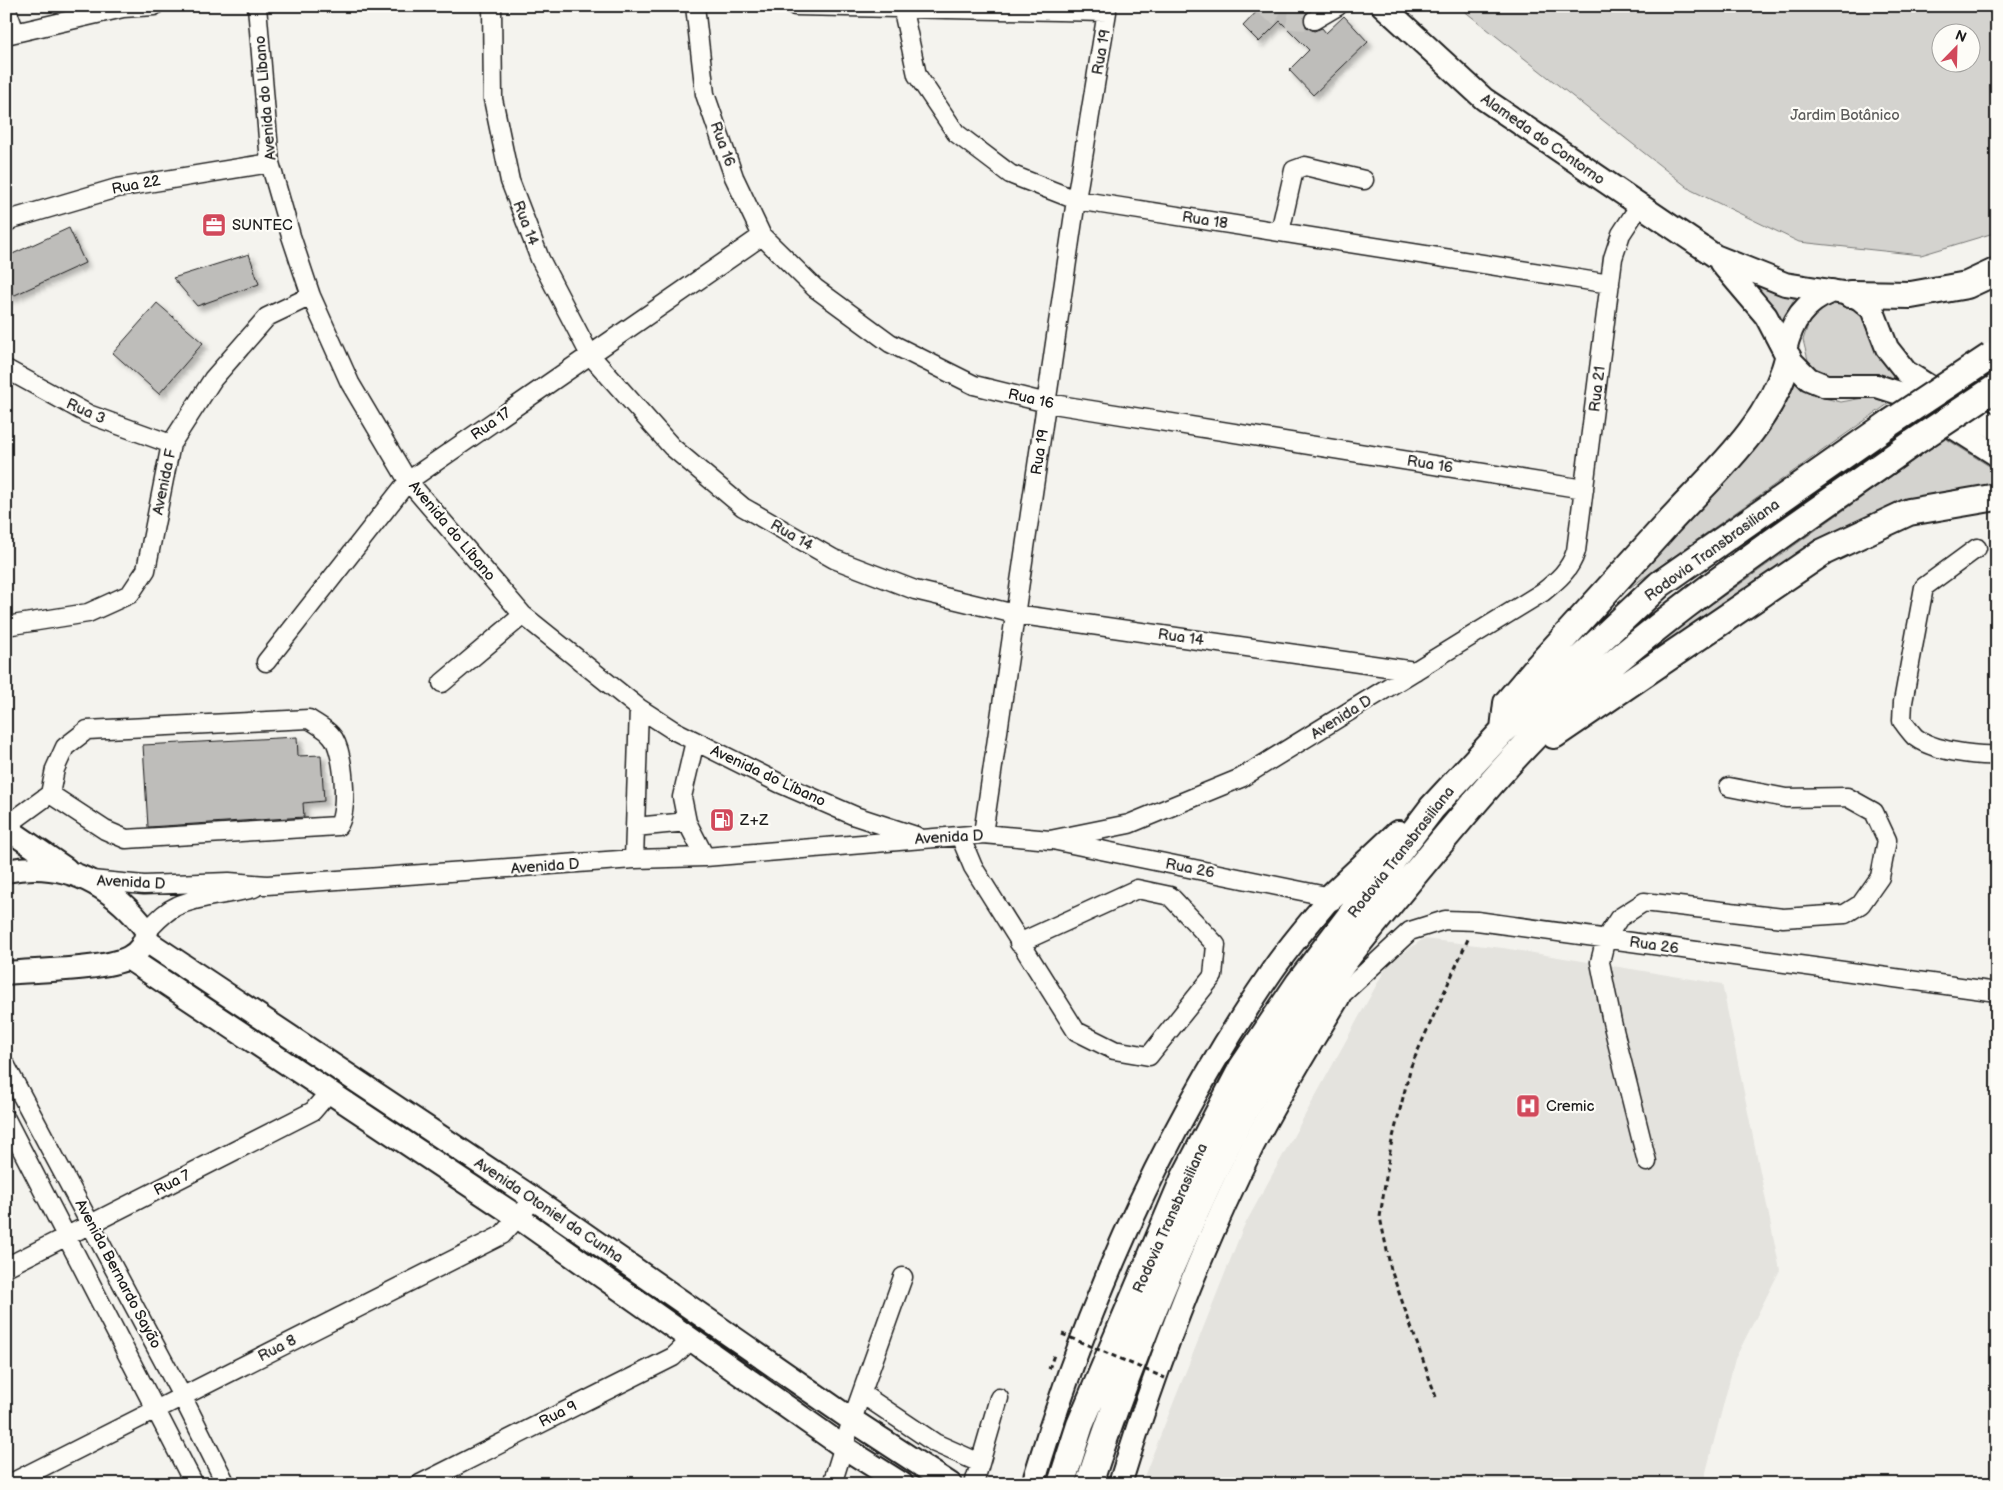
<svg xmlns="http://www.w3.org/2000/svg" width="2003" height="1490" font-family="'Balsamiq Sans',sans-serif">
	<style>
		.built { fill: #e4e3de }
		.green { fill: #d4d3cf; stroke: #787876; fill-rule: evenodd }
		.building { fill: #bebdba; stroke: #1c1c1c; filter: url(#shadow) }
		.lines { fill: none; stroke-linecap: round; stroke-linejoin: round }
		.minor-tunnel { stroke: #c9c8c4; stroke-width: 18; stroke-dasharray: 18 9; stroke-linecap: butt }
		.minor-casing { stroke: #1c1c1c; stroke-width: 21 }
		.major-casing { stroke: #1c1c1c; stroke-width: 26 }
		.highway-casing { stroke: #1c1c1c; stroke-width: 30 }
		.path { stroke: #1c1c1c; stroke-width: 3; stroke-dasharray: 5 4; stroke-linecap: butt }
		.minor { stroke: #fdfcf7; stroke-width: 18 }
		.major { stroke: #fdfcf7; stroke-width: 22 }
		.highway { stroke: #fdfcf7; stroke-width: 26 }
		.highway-bridge-casing { stroke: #1c1c1c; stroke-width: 30; stroke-linecap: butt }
		.path-bridge { stroke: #1c1c1c; stroke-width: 3; stroke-dasharray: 5 4; stroke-linecap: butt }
		.highway-bridge { stroke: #fdfcf7; stroke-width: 26 }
		.labels { text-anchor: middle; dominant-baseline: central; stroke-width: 4.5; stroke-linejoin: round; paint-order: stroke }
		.street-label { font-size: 15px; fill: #1c1c1c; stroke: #fdfcf7 }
		.park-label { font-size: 15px; fill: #5c5c5b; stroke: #fdfcf7 }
		.poi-label { font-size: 15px; fill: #1c1c1c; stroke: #fdfcf7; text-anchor: start }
	</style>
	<defs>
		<filter id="shadow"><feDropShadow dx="4.5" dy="4.5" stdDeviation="2.5" flood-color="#0004"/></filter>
	</defs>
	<rect width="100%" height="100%" fill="#f4f3ee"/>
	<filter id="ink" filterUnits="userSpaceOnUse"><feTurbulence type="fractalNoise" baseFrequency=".02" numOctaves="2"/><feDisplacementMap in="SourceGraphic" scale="10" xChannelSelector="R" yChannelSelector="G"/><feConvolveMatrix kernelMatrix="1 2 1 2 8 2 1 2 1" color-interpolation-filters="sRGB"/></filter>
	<g filter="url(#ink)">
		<path class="built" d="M1423 939 1503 948 1722 984 1780 1270 1735 1359 1703 1484H1141L1243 1228 1388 964Z"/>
		<path class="green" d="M1458 6H1997V232L1921 255 1799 242 1691 190ZM1940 32H1970V62H1940Z
			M1749 281 1795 297 1783 323Z
			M1828 302 1859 305 1910 386 1867 375 1827 374 1818 371 1808 360 1803 340 1811 316Z
			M1792 373 1811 395 1841 402 1874 396 1888 404 1604 606Z
			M1945 438 1997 471V493L1930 500 1654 656 1646 651Z"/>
		<path class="building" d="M1262 6H1300L1307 13 1303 20 1305 26 1314 31 1322 28 1326 33 1344 16 1368 42 1313 95 1289 70 1309 50 1280 21 1259 42 1243 26Z
			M69 228 85 263 6 299V257Z
			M249 254 259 284 197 306 173 278Z
			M157 303 203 343 159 394 113 353Z
			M297 737 298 756 321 755 324 801 303 803 304 817 148 827 143 745Z"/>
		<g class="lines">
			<path class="minor-tunnel" d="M1264 6C1277 20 1297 22 1314 20"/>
			<defs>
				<path id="minor" d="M257 6 270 163 291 236 311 296 350 383 408 481 523 615 639 708 673 730 779 783 855 816 916 836
					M492 6 493 99 510 181 540 259 590 355 672 447 743 507 834 559 915 590 1015 614 1415 671
					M695 6 705 94 734 177 762 236 815 288 890 343 974 385 1047 403 1584 489
					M795 6 1107 12
					M902 6 917 75 956 133 1010 174 1076 200 1610 284
					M6 7 15 32
					M1314 20 1338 6
					M6 35 123 8 154 6
					M6 223 12 219 117 188 270 163
					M1280 232 1294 170 1305 166 1364 180
					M6 369 88 414 171 444
					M1977 548 1924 587 1903 702 1902 721C1906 726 1911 733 1915 737 1933 751 1975 756 1997 755
					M6 626 88 613 130 594 146 570 171 444 213 379 267 317 311 296
					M266 662 408 481 762 236
					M442 683 523 615
					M695 741 682 797 687 822 705 857
					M6 826 50 794 55 769 65 747 87 730 309 719C316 724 326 729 331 735 344 748 349 811 338 826L126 839 105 830 50 794
					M635 827 687 822
					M983 834 1076 200 1107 12
					M960 836 973 867 1076 1031 1114 1050 1149 1056 1213 976 1216 945 1170 896 1137 889 1019 943
					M1057 841 1331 897
					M634 859 639 708
					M91 880 144 885 229 882 267 885 634 859 705 857 983 834 1050 840 1129 824 1241 778 1543 592C1558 580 1570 570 1576 551L1613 258 1621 234 1640 205
					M147 931C156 922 165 911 177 906 201 895 229 895 254 888
					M1338 998 1410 931 1445 920 1477 921 1997 992
					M6 1066 182 1396 226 1484
					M6 1119 194 1484
					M1647 1162 1612 1022 1600 962 1606 938 1619 918 1644 902 1783 918 1845 914 1861 904 1880 877 1887 840 1874 812 1847 797 1786 798 1729 787
					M6 1267 313 1111 330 1091
					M862 1394 935 1443 980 1463
					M9 1484 502 1235 534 1199
					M420 1484 673 1357 692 1339
					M832 1484 852 1420 903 1277
					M974 1484 999 1398"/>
				<path id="major" d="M1383 6 1484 99 1715 256 1785 284 1850 294 1860 299 1872 309 1887 348 1906 372 1997 429
					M1721 263 1766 316 1788 358 1809 379 1826 386H1877L1899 393 1997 455
					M1785 350C1792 321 1803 303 1832 291
					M6 828 66 869
					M6 871C65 859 111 884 147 931 145 943 139 953 128 958 103 970 36 970 6 973
					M145 940 534 1199 852 1420 950 1484
					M128 958 519 1218 845 1448 902 1484
					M1033 1484C1087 1303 1165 1127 1272 971 1290 945 1311 921 1331 897
					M1120 1484C1155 1370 1198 1256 1251 1149 1277 1097 1308 1048 1338 998"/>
				<path id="highway" d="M1850 294 1911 295 1967 285 1997 271
					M1504 729 1507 703 1535 670C1579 621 1624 572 1668 523 1713 474 1772 424 1788 358
					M1554 735 1823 552 1909 512 1997 497
					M1331 897 1398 834
					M1061 1484 1080 1425 1184 1179 1242 1068 1299 983 1432 808 1504 730 1660 584 1890 423
					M1089 1484C1113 1410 1141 1338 1171 1267 1199 1202 1228 1137 1264 1077 1312 997 1372 925 1432 853 1477 799 1522 745 1575 697 1679 602 1798 525 1913 443"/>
			</defs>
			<use href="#minor" class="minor-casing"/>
			<use href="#major" class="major-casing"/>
			<use href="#highway" class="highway-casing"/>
			<path class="path" d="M1049 1369 1055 1352
				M1436 1397 1391 1270 1380 1217 1391 1145 1411 1066 1469 937"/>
			<use href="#minor" class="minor"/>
			<use href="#major" class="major"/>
			<use href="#highway" class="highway"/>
			<defs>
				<path id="highway-bridge" d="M1890 423 1991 356
					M1913 443 1997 387"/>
			</defs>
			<use href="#highway-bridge" class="highway-bridge-casing"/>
			<path class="path-bridge" d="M1062 1334 1165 1378"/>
			<use href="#highway-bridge" class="highway-bridge"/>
		</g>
	</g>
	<defs>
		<symbol id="office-square" viewBox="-11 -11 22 22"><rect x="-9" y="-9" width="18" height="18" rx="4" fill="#d1495b" stroke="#fdfcf7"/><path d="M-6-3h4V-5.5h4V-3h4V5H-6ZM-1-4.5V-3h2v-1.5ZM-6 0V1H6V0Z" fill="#fff"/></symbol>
		<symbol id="fuel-square" viewBox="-11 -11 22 22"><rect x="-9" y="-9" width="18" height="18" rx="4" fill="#d1495b" stroke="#fdfcf7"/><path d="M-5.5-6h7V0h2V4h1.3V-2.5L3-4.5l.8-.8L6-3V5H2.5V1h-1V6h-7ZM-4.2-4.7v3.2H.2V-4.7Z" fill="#fff"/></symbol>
		<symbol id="hospital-square" viewBox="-11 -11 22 22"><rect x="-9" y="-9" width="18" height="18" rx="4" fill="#d1495b" stroke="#fdfcf7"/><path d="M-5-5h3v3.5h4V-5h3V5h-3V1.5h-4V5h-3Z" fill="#fff"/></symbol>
	</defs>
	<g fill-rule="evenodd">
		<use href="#office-square" x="200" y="211" width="28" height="28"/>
		<use href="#fuel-square" x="708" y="806" width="28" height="28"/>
		<use href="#hospital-square" x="1514" y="1092" width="28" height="28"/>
	</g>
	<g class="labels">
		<g class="street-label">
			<text transform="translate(1101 52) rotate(-80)">Rua 19</text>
			<text transform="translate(265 98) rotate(-95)">Avenida do Líbano</text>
			<text transform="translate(1543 139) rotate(35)">Alameda do Contorno</text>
			<text transform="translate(723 144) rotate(70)">Rua 16</text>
			<text transform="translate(136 185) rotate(-11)">Rua 22</text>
			<text transform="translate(1205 220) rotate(9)">Rua 18</text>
			<text transform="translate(526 223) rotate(69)">Rua 14</text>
			<text transform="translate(1597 389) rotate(-83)">Rua 21</text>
			<text transform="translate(1031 399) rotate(13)">Rua 16</text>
			<text transform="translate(86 411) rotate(24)">Rua 3</text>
			<text transform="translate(491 424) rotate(-35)">Rua 17</text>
			<text transform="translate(1040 452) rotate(-81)">Rua 19</text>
			<text transform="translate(1430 464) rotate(9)">Rua 16</text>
			<text transform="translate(164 482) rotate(-78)">Avenida F</text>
			<text transform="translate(452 531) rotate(50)">Avenida do Líbano</text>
			<text transform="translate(792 535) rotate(30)">Rua 14</text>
			<text transform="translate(1712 550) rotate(-36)">Rodovia Transbrasiliana</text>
			<text transform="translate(1181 637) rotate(8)">Rua 14</text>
			<text transform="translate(1341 717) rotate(-32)">Avenida D</text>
			<text transform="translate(768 776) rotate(25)">Avenida do Líbano</text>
			<text transform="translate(949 837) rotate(-3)">Avenida D</text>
			<text transform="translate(1401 852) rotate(-52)">Rodovia Transbrasiliana</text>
			<text transform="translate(545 866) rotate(-4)">Avenida D</text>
			<text transform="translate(1190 868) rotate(11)">Rua 26</text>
			<text transform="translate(131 882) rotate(3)">Avenida D</text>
			<text transform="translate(1654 945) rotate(8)">Rua 26</text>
			<text transform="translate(172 1183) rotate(-27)">Rua 7</text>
			<text transform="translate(549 1210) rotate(34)">Avenida Otoniel da Cunha</text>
			<text transform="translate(1170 1218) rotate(-66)">Rodovia Transbrasiliana</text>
			<text transform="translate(118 1274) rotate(62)">Avenida Bernardo Sayão</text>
			<text transform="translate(277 1348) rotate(-27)">Rua 8</text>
			<text transform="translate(558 1414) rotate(-27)">Rua 9</text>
		</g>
		<g class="park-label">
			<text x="1845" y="115">Jardim Botânico</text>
		</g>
		<g class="poi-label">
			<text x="232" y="225">SUNTEC</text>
			<text x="740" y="820">Z+Z</text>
			<text x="1546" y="1106">Cremic</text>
		</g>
	</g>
	<rect width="2003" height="1490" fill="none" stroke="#fdfcf7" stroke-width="25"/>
	<rect x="12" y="12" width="1978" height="1465" fill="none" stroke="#1c1c1c" stroke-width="2" filter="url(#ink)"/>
	<g transform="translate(1956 48) rotate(23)"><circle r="24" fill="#fdfcf7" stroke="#a3a29f"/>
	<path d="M0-4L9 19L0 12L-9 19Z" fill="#d1495b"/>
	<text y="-8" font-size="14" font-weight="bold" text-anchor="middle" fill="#1c1c1c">N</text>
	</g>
</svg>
